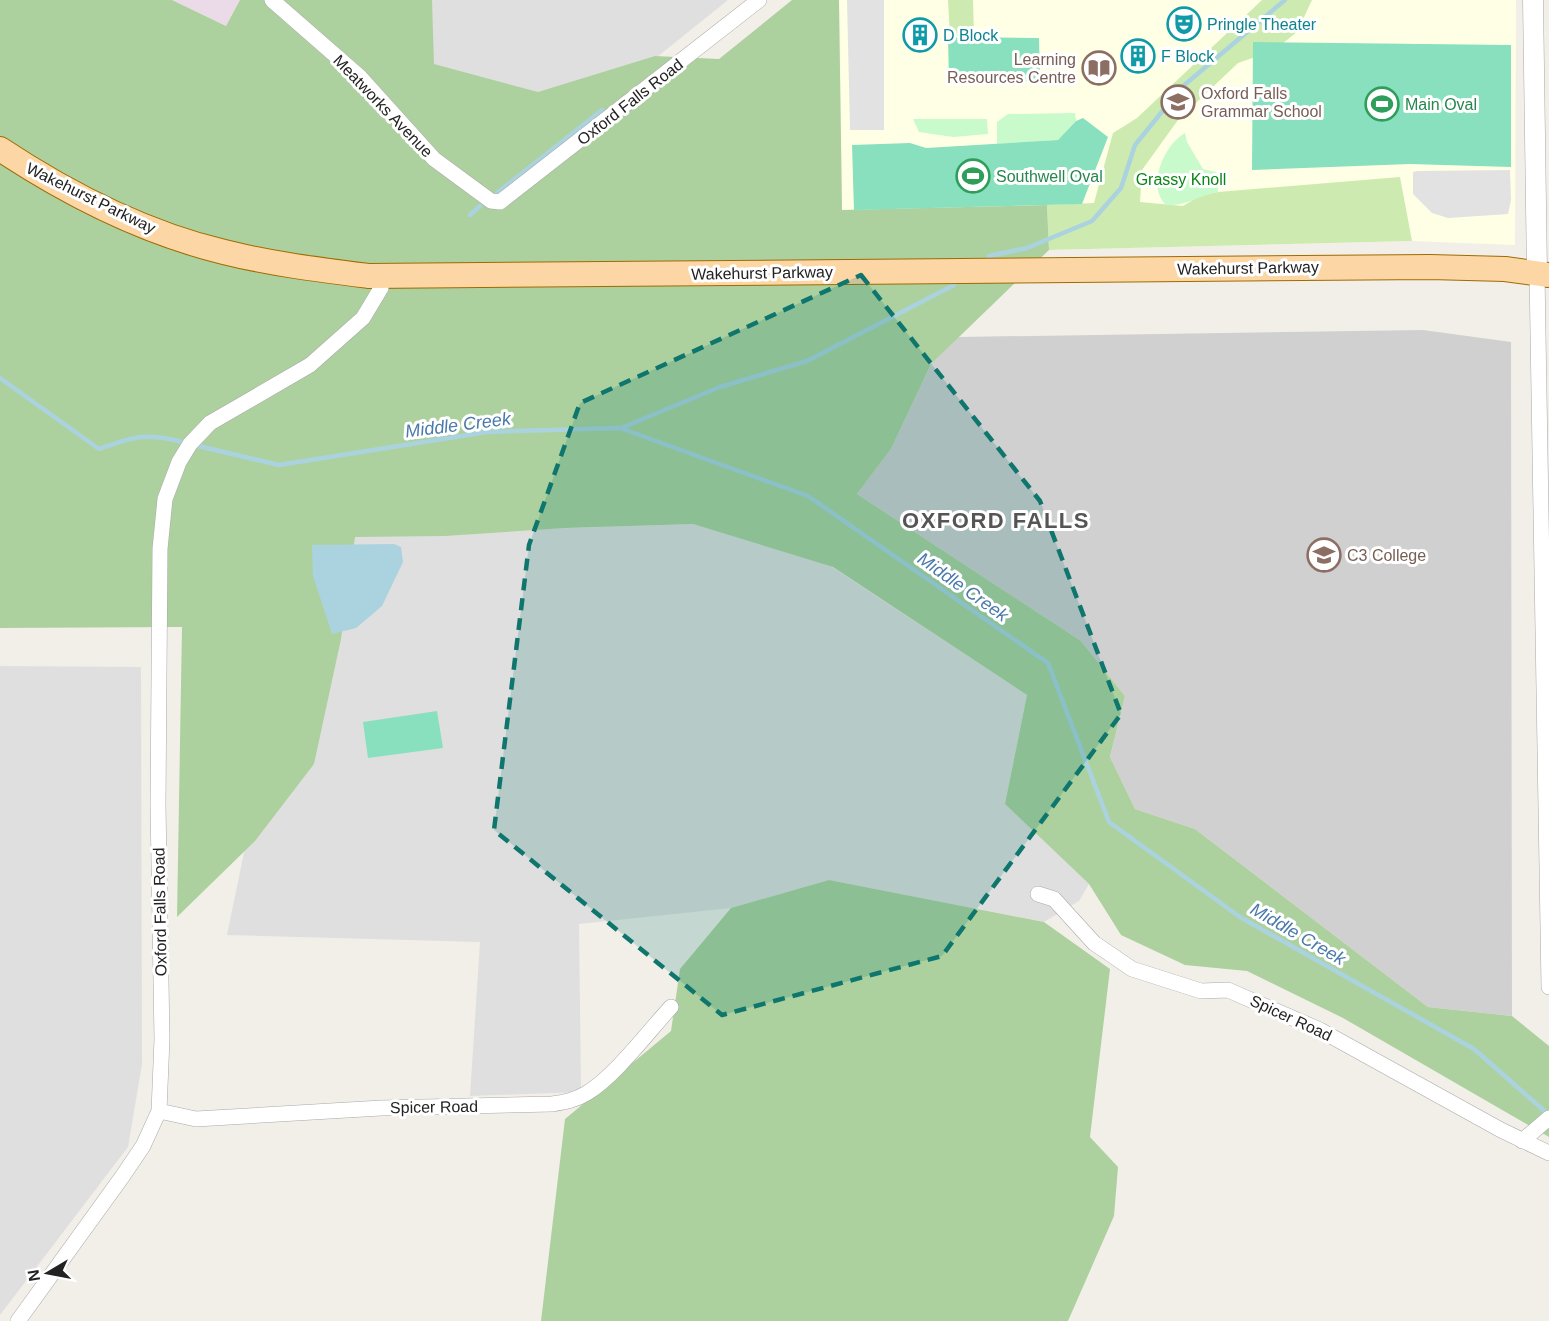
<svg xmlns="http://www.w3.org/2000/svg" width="1549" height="1321" font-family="Helvetica,sans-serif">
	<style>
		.residential { fill: #e0dfdf }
		.industrial { fill: #ebdbe8 }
		.education { fill: #ffffe5 }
		.religious { fill: #d0d0d0 }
		.grass { fill: #cdebb0 }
		.forest { fill: #add19e }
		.park { fill: #c8facc }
		.pitch { fill: #88e0be }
		.parking { fill: #e2e2e2 }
		.water { fill: #aad3df }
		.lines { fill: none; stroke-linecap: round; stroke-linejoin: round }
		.stream { stroke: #aad3df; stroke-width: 4.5 }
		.minor-casing { stroke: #a9a9a9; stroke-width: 16 }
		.tertiary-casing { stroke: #a9a9a9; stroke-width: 21 }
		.primary-casing { stroke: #a06b00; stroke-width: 26 }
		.minor { stroke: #fff; stroke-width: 15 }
		.tertiary { stroke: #fff; stroke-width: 20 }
		.primary { stroke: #fcd6a4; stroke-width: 24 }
		.marked { fill: #0f766e; fill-opacity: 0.2; stroke: #0f766e; stroke-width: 4.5; stroke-dasharray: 12 8; stroke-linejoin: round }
		.labels { text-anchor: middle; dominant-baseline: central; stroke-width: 6; stroke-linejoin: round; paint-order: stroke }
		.culture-label { font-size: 16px; fill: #0d838f; stroke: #fff; text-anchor: start }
		.education-label { font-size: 16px; fill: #785e54; stroke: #fff; text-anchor: start }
		.street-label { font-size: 16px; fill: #222; stroke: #fff }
		.leisure-label { font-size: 16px; fill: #27864d; stroke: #fff; text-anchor: start }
		.park-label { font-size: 16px; fill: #0c8416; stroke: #fff }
		.water-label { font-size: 18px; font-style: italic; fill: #4a7aab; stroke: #fff }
		.district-label { font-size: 22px; font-weight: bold; letter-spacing: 1.5px; fill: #555; stroke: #fff }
	</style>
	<rect width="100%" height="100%" fill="#f2efe9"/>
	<path class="residential" d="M429 0H728L504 180 429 140Z
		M693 524 830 566 1027 695 1005 804 1089 884 1079 901 1044 922 829 880 731 908 579 924 581 1092 470 1096 480 942 227 935 309 537Z
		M0 666 141 667 142 1064 128 1147 0 1315Z"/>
	<path class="industrial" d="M172 0H240L226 26Z"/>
	<path class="education" d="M839 0H1516L1515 245 1412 241 1049 250 1047 205 842 210Z"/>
	<path class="religious" d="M1423 330 1511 342 1512 1016 1428 1007 1195 829 1135 809 1110 757 1125 696 1081 641 857 494 891 449 931 364 958 337Z"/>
	<path class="grass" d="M948 0H973L974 36H950Z
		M1262 0H1312L1297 32 1273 51 1238 63 1178 120 1142 170 1140 202 1183 206 1201 195 1218 192 1400 177 1412 241 1049 250 1047 205 1094 203 1113 133 1137 118Z"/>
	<path class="forest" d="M0 0H172L226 26 240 0H432L434 64 538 92 655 56 719 59 792 0H839L842 210 1047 205 1049 250 931 364 891 449 857 494 1081 641 1125 696 1110 757 1135 809 1195 829 1428 1007 1512 1016 1549 1046V1137L1343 1018 1247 971 1185 965 1121 935 1089 884 1005 804 1027 695 833 567 693 524 565 528 445 536 355 537 341 639 314 764 255 841 177 917 182 627 0 628Z
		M829 880 1044 922 1110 969 1090 1137 1118 1167 1114 1216 1068 1321H541L565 1119 671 1031 680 969 731 908Z"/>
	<path class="park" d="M1075 113 1076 121 1058 140 997 144V122L1008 114Z
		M913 119H987L988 134 953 137 919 132Z
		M1185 133 1187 142 1203 169 1216 172 1218 192C1197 196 1187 206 1166 205 1146 186 1164 145 1185 133Z"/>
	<path class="pitch" d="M948 37 1039 38 1040 81 949 83Z
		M1253 42 1511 45V167L1410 164 1252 170Z
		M1083 118 1108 137 1082 204 854 210 852 145 910 143 926 148 1058 140 1076 121Z
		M437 711 443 748 368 758 363 722Z"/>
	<path class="parking" d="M847 0H884V130H850Z
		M1510 170 1511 200 1508 214 1448 218 1432 213 1413 194V172L1417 171Z"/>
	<path class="water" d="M394 544 401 547 403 562 382 606 356 628 332 634 313 576 312 545Z"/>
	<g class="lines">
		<path class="stream" d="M497 193 602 110
			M470 215 480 206
			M989 256 1027 248 1092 221 1121 188 1135 145 1182 87 1285 0
			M0 378 99 449C135 436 148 432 186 443
			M621 428 720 387 807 361 954 285
			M194 445 279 465 487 432 620 428 808 496 1048 663 1109 822 1240 917 1474 1049 1549 1115"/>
		<defs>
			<path id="minor" d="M272 0 360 77 434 159 491 201 500 202 759 0
				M1537 273 1549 987
				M1038 894 1054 899 1094 943 1132 969 1201 991 1228 990 1320 1030 1501 1130 1549 1153
				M159 1111 196 1119 381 1108 552 1104C565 1102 576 1100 587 1093 615 1076 648 1032 671 1007
				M1522 1141 1549 1118
				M18 1321 122 1177 143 1146 159 1111 162 1039 158 805 160 549 165 499 179 462 190 444 210 423 310 365 363 318 381 288 382 277"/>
			<path id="tertiary" d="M1533 0 1537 273"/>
			<path id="primary" d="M0 149C68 194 145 233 224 252 272 264 321 270 369 276L1430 267 1505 269 1549 275"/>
		</defs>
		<use href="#minor" class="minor-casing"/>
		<use href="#tertiary" class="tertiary-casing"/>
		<use href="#primary" class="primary-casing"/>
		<use href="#minor" class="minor"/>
		<use href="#tertiary" class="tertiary"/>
		<use href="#primary" class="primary"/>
	</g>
	<path class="marked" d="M861 275 1040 501 1121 714 942 956 722 1015 494 830 529 545 580 403Z"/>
	<defs>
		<symbol id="theatre-ring" viewBox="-11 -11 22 22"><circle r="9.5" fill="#fff" stroke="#0f9aa8" stroke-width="1.5"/><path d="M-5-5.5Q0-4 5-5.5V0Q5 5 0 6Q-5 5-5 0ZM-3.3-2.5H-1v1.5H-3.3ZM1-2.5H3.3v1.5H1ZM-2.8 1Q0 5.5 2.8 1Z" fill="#0f9aa8"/></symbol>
		<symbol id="building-ring" viewBox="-11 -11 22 22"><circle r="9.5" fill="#fff" stroke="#0f9aa8" stroke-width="1.5"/><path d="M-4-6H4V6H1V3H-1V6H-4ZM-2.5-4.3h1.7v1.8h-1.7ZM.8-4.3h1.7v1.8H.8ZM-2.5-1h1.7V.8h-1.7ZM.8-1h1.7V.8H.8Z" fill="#0f9aa8"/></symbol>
		<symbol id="library-ring" viewBox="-11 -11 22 22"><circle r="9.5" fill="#fff" stroke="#8d6e63" stroke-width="1.5"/><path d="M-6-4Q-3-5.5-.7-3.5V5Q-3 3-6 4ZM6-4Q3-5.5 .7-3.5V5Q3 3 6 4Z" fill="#8d6e63"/></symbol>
		<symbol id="school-ring" viewBox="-11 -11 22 22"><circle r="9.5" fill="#fff" stroke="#8d6e63" stroke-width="1.5"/><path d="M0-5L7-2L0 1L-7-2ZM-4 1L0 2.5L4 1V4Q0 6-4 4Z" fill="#8d6e63"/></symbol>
		<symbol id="stadium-ring" viewBox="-11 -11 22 22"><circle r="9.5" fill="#fff" stroke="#2e9e5b" stroke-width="1.5"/><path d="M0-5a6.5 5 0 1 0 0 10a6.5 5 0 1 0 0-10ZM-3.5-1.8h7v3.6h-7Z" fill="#2e9e5b"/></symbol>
		<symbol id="university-ring" viewBox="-11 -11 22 22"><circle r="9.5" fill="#fff" stroke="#8d6e63" stroke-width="1.5"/><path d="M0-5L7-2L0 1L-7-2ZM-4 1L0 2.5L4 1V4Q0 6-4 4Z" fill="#8d6e63"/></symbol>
	</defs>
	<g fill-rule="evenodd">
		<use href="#theatre-ring" x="1165" y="5" width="38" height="38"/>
		<use href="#building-ring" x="901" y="16" width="38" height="38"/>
		<use href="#building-ring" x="1119" y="37" width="38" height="38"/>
		<use href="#library-ring" x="1080" y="49" width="38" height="38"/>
		<use href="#school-ring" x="1159" y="83" width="38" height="38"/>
		<use href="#stadium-ring" x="1363" y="85" width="38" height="38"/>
		<use href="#stadium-ring" x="954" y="157" width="38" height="38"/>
		<use href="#university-ring" x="1305" y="536" width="38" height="38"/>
	</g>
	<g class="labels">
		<g class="culture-label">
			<text x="1207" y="24">Pringle Theater</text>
			<text x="943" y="35">D Block</text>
			<text x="1161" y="56">F Block</text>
		</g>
		<g class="education-label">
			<text x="1076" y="59" text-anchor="end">Learning<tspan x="1076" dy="18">Resources Centre</tspan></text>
			<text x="1201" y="93">Oxford Falls<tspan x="1201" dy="18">Grammar School</tspan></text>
			<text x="1347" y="555">C3 College</text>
		</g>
		<g class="street-label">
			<text transform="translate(630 102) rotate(-38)">Oxford Falls Road</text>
			<text transform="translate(383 106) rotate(46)">Meatworks Avenue</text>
			<text transform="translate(91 198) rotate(26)">Wakehurst Parkway</text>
			<text transform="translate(1248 268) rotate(-1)">Wakehurst Parkway</text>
			<text transform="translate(762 273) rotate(-1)">Wakehurst Parkway</text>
			<text transform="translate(160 912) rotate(-91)">Oxford Falls Road</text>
			<text transform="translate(1291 1018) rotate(25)">Spicer Road</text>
			<text transform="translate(434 1107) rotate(-1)">Spicer Road</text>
		</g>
		<g class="leisure-label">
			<text x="1405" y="104">Main Oval</text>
			<text x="996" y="176">Southwell Oval</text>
		</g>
		<g class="park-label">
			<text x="1181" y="179">Grassy Knoll</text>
		</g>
		<g class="water-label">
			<text transform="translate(458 425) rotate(-7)">Middle Creek</text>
			<text transform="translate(963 587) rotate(35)">Middle Creek</text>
			<text transform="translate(1298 934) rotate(30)">Middle Creek</text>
		</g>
		<g class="district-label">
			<text x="996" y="520">OXFORD FALLS</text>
		</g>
	</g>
	<g transform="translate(48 1273) rotate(260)" stroke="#ffffff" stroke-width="4.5" paint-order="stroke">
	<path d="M0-4.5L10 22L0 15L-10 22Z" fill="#222222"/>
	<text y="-9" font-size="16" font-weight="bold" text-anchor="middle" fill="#222222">N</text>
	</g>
</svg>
